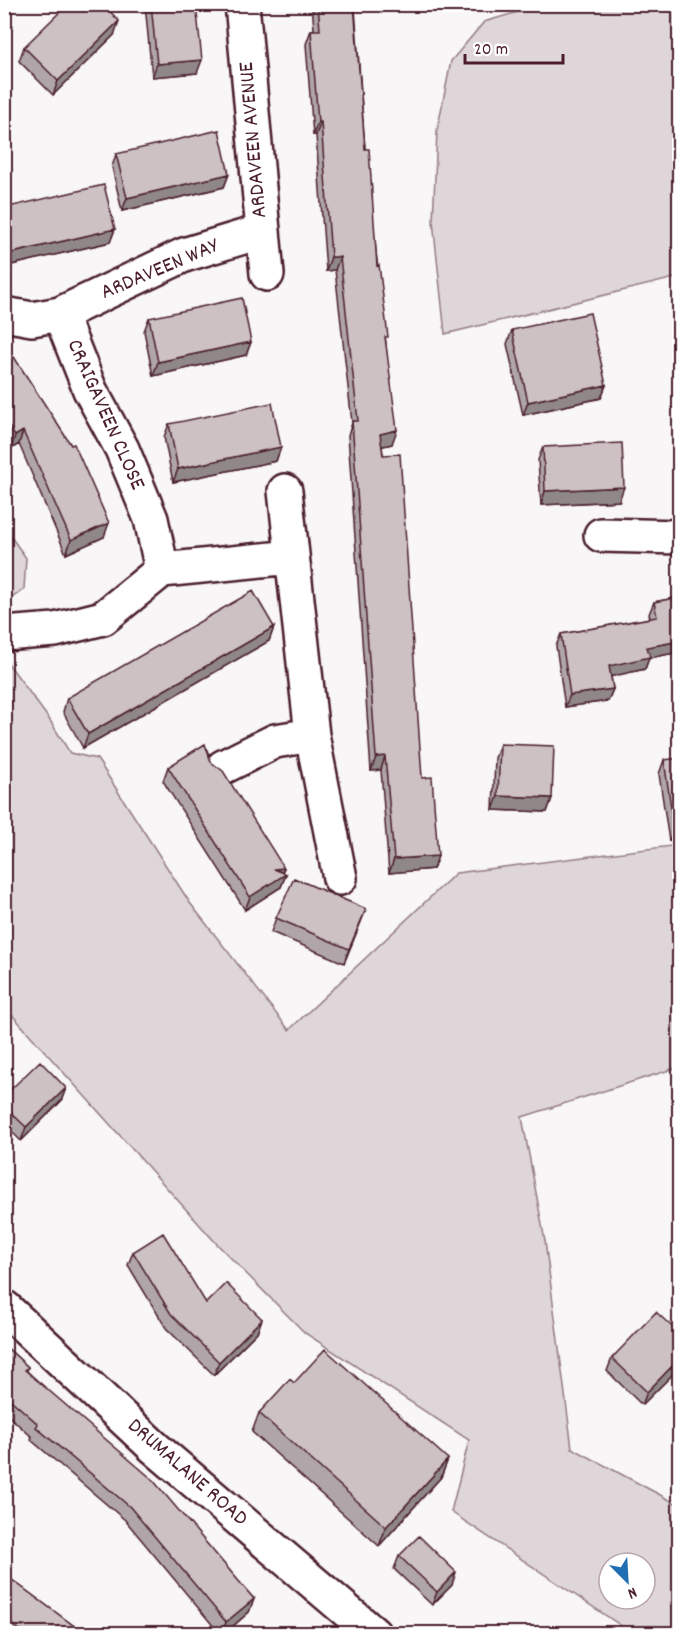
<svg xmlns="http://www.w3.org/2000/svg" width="684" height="1638" font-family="Dekko,sans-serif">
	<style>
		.green { fill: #ded6d9; stroke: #947a82; stroke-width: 1.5; fill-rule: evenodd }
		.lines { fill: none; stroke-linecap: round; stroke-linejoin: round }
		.minor-casing { stroke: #4a1f2b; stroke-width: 38 }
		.major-casing { stroke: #4a1f2b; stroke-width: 38 }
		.minor { stroke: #fff; stroke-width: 33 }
		.major { stroke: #fff; stroke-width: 33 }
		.wall { fill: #b0a6a9; stroke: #4a1f2b; stroke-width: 1.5 }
		.shaded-wall { fill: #908789; stroke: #4a1f2b; stroke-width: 1.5 }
		.building { fill: #cdc1c4; stroke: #4a1f2b; stroke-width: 1.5 }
		.labels { text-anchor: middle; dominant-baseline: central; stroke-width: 4.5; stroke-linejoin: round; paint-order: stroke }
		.street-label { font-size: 22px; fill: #4a1f2b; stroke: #fff }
	</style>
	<rect width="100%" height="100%" fill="#f8f6f7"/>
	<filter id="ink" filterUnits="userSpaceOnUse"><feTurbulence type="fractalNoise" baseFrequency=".0167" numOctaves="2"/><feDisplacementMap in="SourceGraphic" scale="12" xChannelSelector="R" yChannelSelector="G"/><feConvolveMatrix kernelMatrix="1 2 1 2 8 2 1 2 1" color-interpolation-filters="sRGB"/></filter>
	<g filter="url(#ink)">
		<path class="green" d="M542 5H679V277L445 334 433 221 437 131 451 61 484 22Z
			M4 527 26 558 24 589 5 603Z
			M5 659 49 719 70 753 97 759 190 903 289 1030 456 873 679 845V1067L522 1117 545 1241 572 1448 679 1505V1633H632L451 1512 469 1440 305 1333 216 1243 5 1007ZM609 1563H645V1599H609Z"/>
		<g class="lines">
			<defs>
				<path id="minor" d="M242 4 267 274
					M4 314 32 319 60 314 184 255 263 231
					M60 314 90 390 122 449 151 519 162 570
					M285 491 312 735 340 878
					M601 535 680 537
					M4 634 55 630 103 618 162 570 292 557
					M223 767 275 741 312 735"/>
				<path id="major" d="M4 1307 155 1448 374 1634"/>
			</defs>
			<use href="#minor" class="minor-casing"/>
			<use href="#major" class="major-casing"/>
			<use href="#minor" class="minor"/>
			<use href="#major" class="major"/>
		</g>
		<path class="wall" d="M145 4H196L197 73 152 77Z
			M312 4H359L358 8H355L365 149 386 344 392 444 382 446 422 778 438 856 433 869 389 873 381 770 371 771 348 435 352 423 335 270 326 271 316 135H313L306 44 311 30H314Z
			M114 35 53 95 19 61 24 47Z
			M116 154 229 174 224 187 122 211 112 167Z
			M4 208 115 229 110 242 7 266 4 257Z
			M149 318 251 342 246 355 153 376 144 331Z
			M512 330 606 385 601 398 523 415 507 344Z
			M4 363 104 537 66 554 19 444 11 449 4 440Z
			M169 424 281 447 276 461 173 482 164 437Z
			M543 447 619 501 541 505 538 460Z
			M680 597V652L649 658 645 669 611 676 613 689 608 701 565 707 556 646 561 634 650 618 649 614 654 602Z
			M274 627 269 641 83 748 63 712 67 698Z
			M500 744 552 798 547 812 493 810 495 758Z
			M664 760 680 840 669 841 659 774Z
			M211 762 282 872 286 874 281 887 245 910 163 781 168 767Z
			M366 909 344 963 271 932 276 918Z
			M66 1088 61 1101 21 1141 4 1124V1096Z
			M133 1252 206 1303 262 1319 257 1332 214 1375 166 1328 128 1265Z
			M680 1334V1367L642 1405 607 1371 612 1358Z
			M4 1345 28 1367 27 1371 254 1599 249 1612 224 1634H220L125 1520 31 1440 32 1437 4 1412Z
			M294 1383 448 1459 441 1477 379 1546 252 1432 259 1413Z
			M399 1556 452 1585 432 1605 394 1569Z
			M4 1574 85 1634H4Z"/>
		<path class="shaded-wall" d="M350 4H359L358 8H349Z
			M119 21 114 35 53 95 58 81Z
			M202 60 197 73 152 77 157 64Z
			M318 122H321L316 135H313Z
			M229 174 224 187 122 211 127 198Z
			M115 229 110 242 7 266 12 253Z
			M331 257H340L335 270 326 271Z
			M251 342 246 355 153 376 158 362Z
			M606 385 601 398 523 415 528 402Z
			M397 430 392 444 375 448 380 434Z
			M23 431 19 444 11 449 15 436Z
			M281 447 276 461 173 482 178 469Z
			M624 487 619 501 541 505 545 491Z
			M109 523 104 537 66 554 71 540Z
			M274 627 269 641 83 748 88 734Z
			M680 641V652L649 658 645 669 605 678 609 666 647 647Z
			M613 689 608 701 565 707 570 695Z
			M385 756 381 770 371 771 376 757Z
			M498 796 552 798 547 812 493 810Z
			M680 827V840L669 841 674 828Z
			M438 856 433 869 389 873 394 859Z
			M284 868 280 877 286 874 281 887 245 910 250 897 274 869Z
			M366 909 361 922 344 963 349 949Z
			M66 1088 61 1101 21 1141 26 1127Z
			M262 1319 257 1332 214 1375 219 1362Z
			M680 1358V1367L642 1405 647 1392Z
			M448 1459 441 1477 379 1546 386 1527Z
			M456 1572 452 1585 432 1605 437 1592Z
			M254 1599 249 1612 224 1634H222L226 1622Z"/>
		<path class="building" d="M68 4H103L119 21 58 81 24 47Z
			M151 4H196L202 60 157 64Z
			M318 4H354L365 149H369L377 266 379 265 388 337H385L397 430 380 434 383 455 400 454 422 778 432 777 438 856 394 859 385 756 376 757 352 421H358L340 257H331L321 122H318L311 30H320Z
			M219 130 229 174 127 198 116 154Z
			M104 185 115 229 12 253 4 222V208Z
			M242 298 251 342 158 362 149 318Z
			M590 313 606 385 528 402 512 330Z
			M14 357 71 445 74 444 109 523 71 540 23 431 15 436 4 419V363Z
			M272 403 281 447 178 469 169 424Z
			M622 443 624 487 545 491 543 447Z
			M253 591 274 627 88 734 67 698Z
			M680 597V641L647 647 650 657 609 666 613 689 570 695 561 634 657 617 654 602Z
			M205 744 211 762 223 771 284 868 274 869 286 874 250 897 168 767Z
			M500 744 554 746 552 798 498 796Z
			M680 758V827L674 828 664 760Z
			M294 878 366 909 349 949 276 918Z
			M40 1061 66 1088 26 1127 4 1106V1096Z
			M163 1233 206 1303 226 1283 262 1319 219 1362 171 1314 133 1252Z
			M656 1312 680 1334V1358L647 1392 612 1358Z
			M4 1345 28 1367 25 1370 152 1479 254 1599 226 1622 130 1507 36 1427 38 1424 4 1394Z
			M325 1349 448 1459 386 1527 259 1413 290 1379 294 1383Z
			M419 1536 456 1572 437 1592 399 1556Z
			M4 1574 85 1634H25L4 1618Z"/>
	</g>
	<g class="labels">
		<g class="street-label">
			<text transform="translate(254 140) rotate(-95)">ARDAVEEN AVENUE</text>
			<text transform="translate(160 270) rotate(-23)">ARDAVEEN WAY</text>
			<text transform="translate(105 415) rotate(66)">CRAIGAVEEN CLOSE</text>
			<text transform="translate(187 1473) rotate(41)">DRUMALANE ROAD</text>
		</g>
	</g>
	<rect width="684" height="1638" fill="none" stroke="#fff" stroke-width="24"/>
	<rect x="12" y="12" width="660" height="1614" fill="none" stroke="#4a1f2b" stroke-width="2" filter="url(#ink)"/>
	<g transform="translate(627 1581) rotate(156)"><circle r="28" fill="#ffffff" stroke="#b7a5aa" stroke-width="1.5"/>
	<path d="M0-4.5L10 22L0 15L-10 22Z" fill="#1f6fb2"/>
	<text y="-9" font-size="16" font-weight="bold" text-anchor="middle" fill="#4a1f2b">N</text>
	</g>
	<path d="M465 54v9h98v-9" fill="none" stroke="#4a1f2b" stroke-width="3"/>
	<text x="474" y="54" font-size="18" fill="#4a1f2b" stroke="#ffffff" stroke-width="4.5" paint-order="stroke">20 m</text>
</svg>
